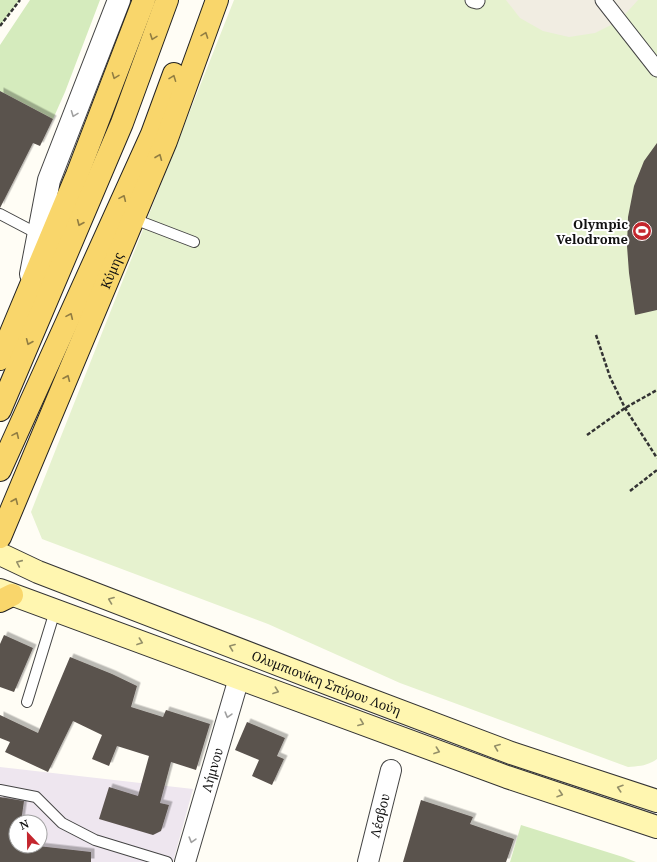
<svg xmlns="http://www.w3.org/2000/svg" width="657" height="862" font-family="'Noto Serif',serif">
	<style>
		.industrial { fill: #eee6ef; fill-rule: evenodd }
		.green { fill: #d5ebbd }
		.pitch { fill: #e6f2cf }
		.plaza { fill: #f1ede2 }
		.building { fill: #5a524d; filter: url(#shadow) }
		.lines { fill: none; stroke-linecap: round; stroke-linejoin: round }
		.service-casing { stroke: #444; stroke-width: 12 }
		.pedestrian-casing { stroke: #444; stroke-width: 17 }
		.minor-casing { stroke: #444; stroke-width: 22 }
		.tertiary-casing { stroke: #444; stroke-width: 24 }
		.secondary-casing { stroke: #333; stroke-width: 24 }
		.primary-casing { stroke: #222; stroke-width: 24 }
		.path { stroke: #333; stroke-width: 2.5; stroke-dasharray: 4 2; stroke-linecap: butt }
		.service { stroke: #fff; stroke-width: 10 }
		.pedestrian { stroke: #fff; stroke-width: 15 }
		.minor { stroke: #fff; stroke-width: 20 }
		.tertiary { stroke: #fff; stroke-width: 22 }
		.secondary { stroke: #fff6b0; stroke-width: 22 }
		.primary { stroke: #f9d66b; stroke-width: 22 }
		.oneway { stroke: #917d42 }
		.oneway2 { stroke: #a0a0a0 }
		.oneway3 { stroke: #948f68 }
		.labels { text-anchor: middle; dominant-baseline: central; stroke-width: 4; stroke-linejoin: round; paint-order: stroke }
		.poi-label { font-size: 13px; font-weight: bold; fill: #111; stroke: #fff; text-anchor: end }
		.street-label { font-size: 13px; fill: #111; stroke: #fff }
	</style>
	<defs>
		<filter id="shadow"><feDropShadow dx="3.5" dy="-3.5" stdDeviation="0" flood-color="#0004"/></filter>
	</defs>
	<rect width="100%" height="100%" fill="#fffdf5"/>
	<path class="industrial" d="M0 767 193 789 173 862H0ZM16 822H40V846H16Z"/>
	<path class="green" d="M0 0H20L0 26Z
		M30 0H100L65 92 53 119 0 91V45Z
		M521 825 623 857 636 862H510Z"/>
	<path class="pitch" d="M234 0H657V759C647 766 640 766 628 767L400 683 268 624 42 539 31 512Z"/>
	<path class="plaza" d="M506 0H638L619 21 595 33 569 37 543 31 520 18Z"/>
	<path class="building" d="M0 91 53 119 40 146 33 143 0 208Z
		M657 143V310L635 315 629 273 627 246 628 217 634 186 644 161Z
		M4 635 33 648 14 692 0 687V644Z
		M70 657 112 674 137 686 131 707 163 717 166 710 210 724 196 770 171 762 160 803 169 805 161 831 153 835 99 819 109 787 138 796 149 756 117 746 109 766 92 759 102 735 73 721 48 772 5 752 10 742 0 738V715L38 733Z
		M247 722 285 738 277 756 284 759 272 785 252 776 259 760 235 750Z
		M0 797 24 801 21 822H16V846H38L91 852V862H0Z
		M421 800 473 817 470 824 514 839 506 862H403Z"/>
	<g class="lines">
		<defs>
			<path id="service" d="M0 214 38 234
				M134 219 194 242
				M27 702 55 611
				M0 790 36 797 62 823 95 840 167 862"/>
			<path id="pedestrian" d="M473 0 477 1
				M603 0 657 69"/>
			<g id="minor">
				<path id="s1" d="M185 862 239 678"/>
				<path id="s2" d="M368 862 391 770"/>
			</g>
			<path id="tertiary" d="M31 274 49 180 119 0"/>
			<g id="secondary">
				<path id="s3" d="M0 554 38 572 334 686 511 753 657 801"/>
				<path d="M0 590 507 777 657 827"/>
			</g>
			<g id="primary">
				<path d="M0 359 77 175 144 0"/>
				<path d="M0 410 122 123 167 0"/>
				<path d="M0 470 152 134 174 74"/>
				<path id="s4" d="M0 537 166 141 217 0"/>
				<path d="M0 601 12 595"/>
			</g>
		</defs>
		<use href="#service" class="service-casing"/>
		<use href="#pedestrian" class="pedestrian-casing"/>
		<use href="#minor" class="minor-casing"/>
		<use href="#tertiary" class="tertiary-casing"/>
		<use href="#secondary" class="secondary-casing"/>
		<use href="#primary" class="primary-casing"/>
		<path class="path" d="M0 26 20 0
			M596 335 610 377 625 408 657 458
			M587 435 625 408 657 390
			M630 491 657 470"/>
		<use href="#service" class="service"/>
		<use href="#pedestrian" class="pedestrian"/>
		<use href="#minor" class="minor"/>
		<use href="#tertiary" class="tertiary"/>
		<use href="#secondary" class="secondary"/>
		<use href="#primary" class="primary"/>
	</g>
	<defs><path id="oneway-chevron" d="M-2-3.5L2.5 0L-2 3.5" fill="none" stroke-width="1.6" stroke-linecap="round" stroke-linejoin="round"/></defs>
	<g class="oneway">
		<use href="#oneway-chevron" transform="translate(205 35) rotate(-70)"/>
		<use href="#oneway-chevron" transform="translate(153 37) rotate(110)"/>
		<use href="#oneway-chevron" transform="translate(115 76) rotate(111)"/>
		<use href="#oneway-chevron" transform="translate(173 78) rotate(-69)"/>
		<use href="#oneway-chevron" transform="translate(159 157) rotate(-68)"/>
		<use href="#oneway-chevron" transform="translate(123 198) rotate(-66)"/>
		<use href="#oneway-chevron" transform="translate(80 223) rotate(113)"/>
		<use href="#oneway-chevron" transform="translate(70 316) rotate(-66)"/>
		<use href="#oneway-chevron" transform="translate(29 342) rotate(113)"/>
		<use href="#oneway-chevron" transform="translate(67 378) rotate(-67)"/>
		<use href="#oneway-chevron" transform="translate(16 435) rotate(-66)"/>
		<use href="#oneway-chevron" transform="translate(15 501) rotate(-67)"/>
	</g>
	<g class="oneway2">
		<use href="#oneway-chevron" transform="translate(74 114) rotate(111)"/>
		<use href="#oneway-chevron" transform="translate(228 715) rotate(106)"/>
		<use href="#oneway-chevron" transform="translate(192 840) rotate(106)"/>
	</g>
	<g class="oneway3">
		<use href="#oneway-chevron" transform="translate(19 563) rotate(-156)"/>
		<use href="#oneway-chevron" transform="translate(111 600) rotate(-159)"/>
		<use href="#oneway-chevron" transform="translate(140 642) rotate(20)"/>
		<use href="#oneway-chevron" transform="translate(232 647) rotate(-159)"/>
		<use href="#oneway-chevron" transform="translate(276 691) rotate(20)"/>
		<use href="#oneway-chevron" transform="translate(361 723) rotate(21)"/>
		<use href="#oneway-chevron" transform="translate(497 747) rotate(-159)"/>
		<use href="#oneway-chevron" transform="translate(437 751) rotate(20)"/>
		<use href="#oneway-chevron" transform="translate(620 788) rotate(-162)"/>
		<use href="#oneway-chevron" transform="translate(560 794) rotate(18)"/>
	</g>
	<defs>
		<symbol id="stadium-disc" viewBox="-11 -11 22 22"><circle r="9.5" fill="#c4262e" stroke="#fff"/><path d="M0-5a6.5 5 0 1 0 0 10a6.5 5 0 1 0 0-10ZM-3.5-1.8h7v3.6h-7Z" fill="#fff"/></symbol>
	</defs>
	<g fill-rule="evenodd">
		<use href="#stadium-disc" x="631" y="220" width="22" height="22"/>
	</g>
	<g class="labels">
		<g class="poi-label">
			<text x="628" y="224">Olympic<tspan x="628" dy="15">Velodrome</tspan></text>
		</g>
		<g class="street-label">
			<text stroke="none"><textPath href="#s4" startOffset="289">Κύμης</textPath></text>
			<text stroke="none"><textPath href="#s3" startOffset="351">Ολυμπιονίκη Σπύρου Λούη</textPath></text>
			<text stroke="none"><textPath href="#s1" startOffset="96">Λήμνου</textPath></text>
			<text stroke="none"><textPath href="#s2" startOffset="48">Λέσβου</textPath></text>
		</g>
	</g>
	<g transform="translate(28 834) rotate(338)"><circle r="19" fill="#ffffff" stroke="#a0a0a0"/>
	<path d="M0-3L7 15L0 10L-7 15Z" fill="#c4262e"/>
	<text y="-6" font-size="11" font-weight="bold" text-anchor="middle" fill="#111111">N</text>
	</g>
</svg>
